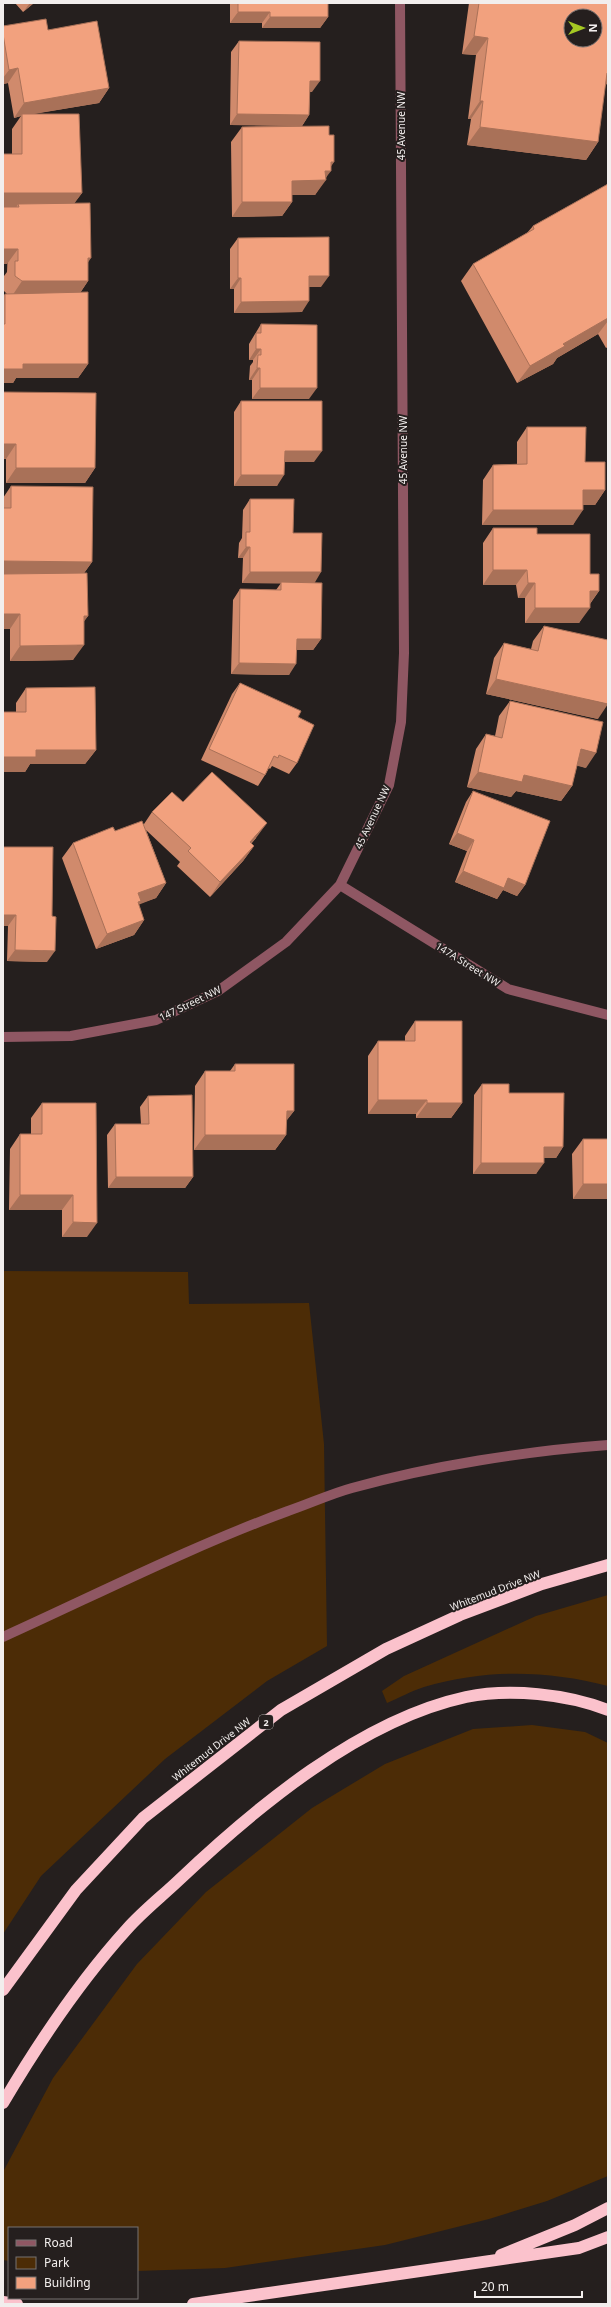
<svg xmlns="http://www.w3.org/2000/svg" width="611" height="2307" font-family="'Noto Sans',sans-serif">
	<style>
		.green { fill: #4c2c06 }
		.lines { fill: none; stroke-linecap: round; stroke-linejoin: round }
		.minor { stroke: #8f5763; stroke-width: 10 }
		.highway { stroke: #fbc2cc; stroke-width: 12 }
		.wall { fill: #d08a6c }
		.shaded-wall { fill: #a97158 }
		.building { fill: #f2a17e; stroke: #a97158; fill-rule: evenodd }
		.labels { text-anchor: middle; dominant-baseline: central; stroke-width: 4; stroke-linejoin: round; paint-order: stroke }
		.shield { fill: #251f1e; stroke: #b4b0af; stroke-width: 1 }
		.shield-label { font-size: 9px; font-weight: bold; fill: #f2eeed }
		.street-label { font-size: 10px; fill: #f2eeed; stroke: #251f1e }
	</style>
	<rect width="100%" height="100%" fill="#251f1e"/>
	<path class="green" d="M3 1271 188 1272 189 1304 309 1303 324 1444 327 1646 267 1681 165 1759 41 1876 3 1934Z
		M608 1595V1686C547 1670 485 1669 424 1687 411 1691 399 1698 387 1703L382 1691 404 1676 536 1616Z
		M532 1725 585 1732 608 1743V2176L547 2201 489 2219 385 2245 225 2268 137 2271V2228H9V2261L3 2260V2172L53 2078 137 1964 206 1892 312 1808 385 1764 473 1729Z"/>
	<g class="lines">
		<path class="minor" d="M340 885 508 989 608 1015
			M3 1037 71 1036 156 1020 218 991 286 942 340 885 389 785 401 722 404 653 400 3
			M3 1637C98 1594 190 1547 288 1511 309 1504 330 1494 352 1488 431 1466 526 1451 608 1445"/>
		<path class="highway" d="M3 1990 76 1890 143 1818 281 1710 386 1649 460 1615 542 1584 608 1565
			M3 2103C39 2042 79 1982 127 1929 142 1912 161 1897 178 1881 255 1808 360 1720 466 1697 510 1688 567 1694 608 1710
			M501 2255 575 2225 608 2208
			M3 2302 17 2304
			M193 2304 579 2248 608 2237"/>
	</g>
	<path class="wall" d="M15 3H34L23 12Z
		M230 3H328V17L320 28H262V23H230Z
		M469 3H608V82L605 86 598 142 586 160 467 145 471 119H468L476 55 462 54Z
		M3 26 48 30 109 88 99 103 32 114 82 193 74 203 88 263V281L80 293 88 364 78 378H16L13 383H3V297L5 294H7L4 291V276L7 272 12 154V129L21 116 14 118 8 83 3 84Z
		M239 41 312 92H310L309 115 302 126 331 167 326 178 315 195H292V202L282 216 232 217 231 142 242 127 301 126 230 125 231 52Z
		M608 184V347L606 348 598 334 557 358 553 364 517 383 461 281 473 264 527 233 533 226Z
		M238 238 321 287H309L302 312 234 313V289H230V249Z
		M261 324 309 399H252V380H249L250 366 253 362V360H249V344Z
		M3 392 95 468 85 483H6V459Z
		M241 401 314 462H285L277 486H234V412Z
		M527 427 585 462 605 490 595 505H583L573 525H482L483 480 493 465 517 464V442Z
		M11 486 92 562 84 573 88 616 84 621 73 660 10 661V629H3V498Z
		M250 499 293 533 314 583 321 639 313 650H297L289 675 231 674 233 600 240 589 276 590 281 583H242L243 558H238L239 543 242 538 243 510Z
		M493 528 537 534 590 574 599 591 590 604 579 623H525V598H518L516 585H483V543Z
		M544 626 598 719 486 694 494 658 504 643 531 649 533 641Z
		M240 683 298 717 297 763 289 774 272 766 270 769 269 768 265 775 258 786 201 760 232 694Z
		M26 688 96 750 85 764H30L25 772H3L16 712V703Z
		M510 701 586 768 577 765 572 786 561 801 516 791 511 797 467 787 476 749 486 734 495 736 499 716Z
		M473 791 525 885 517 896 503 890 497 899 455 882 467 851 449 844 466 802Z
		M183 802 256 838 251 844 254 846 243 861 210 897 177 866 180 862 146 830 166 883 156 898 138 904 144 920 134 935 96 949 62 858 73 843 115 831 144 824 152 812Z
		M3 847 47 962 7 961 8 926H3Z
		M415 1021 462 1103 451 1118H416V1114H368V1056L378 1041H405V1036Z
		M235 1064 294 1111 286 1121V1135L275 1150H194L195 1086 205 1071H230Z
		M482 1084 509 1093 563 1147 556 1158H544L536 1174H473L474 1095Z
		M148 1096 193 1177 185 1188H108L107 1135 115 1124H141L140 1107Z
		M42 1103 87 1237H62V1210H9L10 1149 20 1134H31V1118Z
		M583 1139 608 1199H573L572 1154Z"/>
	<path class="shaded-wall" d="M30 3H34L23 12Z
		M238 12H270L262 23H230Z
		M270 17H328L320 28H262Z
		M474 36 488 38 476 55 462 54Z
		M18 68 8 83 3 84V78L9 70Z
		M607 73H608V82L601 92Z
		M310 81H320L312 92H302Z
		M109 88 99 103 22 116V114L21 116 14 118 24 103Z
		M480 101H483L471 119H468Z
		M237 114 309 115 302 126 230 125Z
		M480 127 598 142 586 160 467 145Z
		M331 162H334L328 171H331L324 180H326L315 195H282L292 181Z
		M3 193H82L71 208 19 207 18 204 16 208H3Z
		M242 202H292L282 216 232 217Z
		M3 249H18L7 264H3Z
		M88 258H91L81 273Z
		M309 276H329L321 287H301Z
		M238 278H241L234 289H230Z
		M22 281H88L78 296H12Z
		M309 301 302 312 234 313 241 302Z
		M608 318V321L598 334 557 358 553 364 517 383 530 366 563 344Z
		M256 349H261L253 360H249Z
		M23 364H88L78 378H16L13 383H3V369Z
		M257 368H260L252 380H249Z
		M260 388H317L309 399H252Z
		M3 444H16L6 459H3Z
		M285 451H322L314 462H277Z
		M16 468H95L85 483H6Z
		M241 475H284L277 486H234Z
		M583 490H605L595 505H573Z
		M493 510H583L573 525H482Z
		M246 547H250L243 558H238Z
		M3 561 92 562 82 576H3Z
		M493 570H527L516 585H483Z
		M250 572H321L314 584 242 583Z
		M528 583H535L525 598H518Z
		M590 591H599L588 606Z
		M535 608H590L579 623H525Z
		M3 614H20L10 629H3Z
		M84 616H88L77 631Z
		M297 639H321L313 650H289Z
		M84 645 73 660 10 661 20 646Z
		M239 663 296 664 289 675 231 674Z
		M496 679 608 704 598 719 486 694Z
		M581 749 596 753 586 768 570 764Z
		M36 750H96L85 764H30L25 772H3V757Z
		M478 772 524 775 572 786 561 801 516 791 511 797 467 787Z
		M267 823 256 838 239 857 250 842Z
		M457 833 474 840 467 851 449 844Z
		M254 846 243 861 210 897 220 882Z
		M463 871 508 878 525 885 517 896 503 890 497 899 455 882Z
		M166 883 156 898 138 905 130 916 138 893Z
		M3 915H16L8 926H3Z
		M144 920 134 935 96 949 107 934Z
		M15 950 55 951 47 962 7 961Z
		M378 1100H427L416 1114H368Z
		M427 1103H462L451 1118H416Z
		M287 1111H294L283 1125Z
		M205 1135H286L275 1150H194Z
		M544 1147H563L556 1158H536Z
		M481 1163H544L536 1174H473Z
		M116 1177H193L185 1188H108Z
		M583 1184H608V1199H573Z
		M20 1195H73L62 1210H9Z
		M73 1222 97 1223 87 1237H62Z"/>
	<path class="building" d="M238 3H328V17H270V12H238Z
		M479 3H608V73H607L598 142 480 127 483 101H480L488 38 474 36ZM571 16H595V40H571Z
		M46 19 48 30 97 21 109 88 24 103 18 68 9 70 3 34V26Z
		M239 41 320 42V81H310L309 115 237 114Z
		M22 114H79L82 193H3V154H22Z
		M329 126V135H334V162H331V171H325L326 180 292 181V202H242V127Z
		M608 184V318L563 344 565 346 530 366 473 264 534 229 533 226Z
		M90 203 91 258H88V281H22L15 276V261H18V249H3V207H19L18 204Z
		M329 237V276H309V301L241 302V278H238V238Z
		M88 292V364H23V369H3V324H5V294Z
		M261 324 317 325V388H260V368H257L258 355H261V349H256V333H261Z
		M3 392 96 393 95 468H16V444H3Z
		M241 401H322V451H285L284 475H241Z
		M527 427H586L585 462H605V490H583V510H493V465L527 464Z
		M11 486 93 487 92 562 3 561V508H11Z
		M250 499H294L293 533H322L321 572H250V547H246V532H250Z
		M493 528H537V534H590V574H599V591H590V608H535V583H528L527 570H493Z
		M87 573 88 616H84V645L20 646V614H3V574Z
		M281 582 322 583 321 639H297L296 664 239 663 240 589 281 590Z
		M544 626 608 640V704L496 679 504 643 538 651Z
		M240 683 301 711 298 717 314 725 297 763 279 755 278 758 274 756 265 775 209 749Z
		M95 687 96 750H36V757H3V712H26V688Z
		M510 701 603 722 596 753 581 749 572 786 524 775 522 782 478 772 486 734 502 738Z
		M212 772 267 823 250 842 254 846 220 882 188 851 191 848 152 812 172 792 183 802Z
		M473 791 550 821 525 885 508 878 504 888 463 871 474 840 457 833Z
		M142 821 166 883 138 893 141 901 138 902 144 920 107 934 73 843 113 827 115 831Z
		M3 847H53L52 916 56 917 55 951 15 950 16 915H3Z
		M415 1021H462V1103H427V1100H378V1041H415Z
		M235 1064H294V1111H287L286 1135H205V1071H235Z
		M482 1084H509V1093H564L563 1147H544V1163H481Z
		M192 1095 193 1177H116L115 1124H149L148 1096Z
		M42 1103H96L97 1223 73 1222V1195H20V1134H42Z
		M583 1139H608V1184H583Z"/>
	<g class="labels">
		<rect class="shield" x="259" y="1715" width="14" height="14" rx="3"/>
		<g class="shield-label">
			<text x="266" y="1722">2</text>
		</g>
		<g class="street-label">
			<text transform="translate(401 126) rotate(-90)">45 Avenue NW</text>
			<text transform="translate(403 450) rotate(-90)">45 Avenue NW</text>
			<text transform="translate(372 817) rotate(-65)">45 Avenue NW</text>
			<text transform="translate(468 964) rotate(32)">147A Street NW</text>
			<text transform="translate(190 1003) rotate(-26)">147 Street NW</text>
			<text transform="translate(495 1590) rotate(-21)">Whitemud Drive NW</text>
			<text transform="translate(211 1749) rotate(-38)">Whitemud Drive NW</text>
		</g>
	</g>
	<rect width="611" height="2307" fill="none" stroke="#f2eeed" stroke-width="8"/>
	<rect x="8" y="2227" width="130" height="72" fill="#251f1e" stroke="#777271"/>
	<rect x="16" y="2240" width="20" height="6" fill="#8f5763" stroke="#777271"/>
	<text x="44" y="2247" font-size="12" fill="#f2eeed">Road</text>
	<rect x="16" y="2257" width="20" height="12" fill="#4c2c06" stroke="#777271"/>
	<text x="44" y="2267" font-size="12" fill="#f2eeed">Park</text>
	<rect x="16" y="2277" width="20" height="12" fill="#f2a17e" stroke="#777271"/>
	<text x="44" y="2287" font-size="12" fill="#f2eeed">Building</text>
	<g transform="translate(583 28) rotate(90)"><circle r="19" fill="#251f1e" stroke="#777271"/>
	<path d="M0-3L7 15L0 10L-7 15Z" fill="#a5c823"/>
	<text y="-6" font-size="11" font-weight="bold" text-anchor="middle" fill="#f2eeed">N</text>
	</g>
	<path d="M475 2291v6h107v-6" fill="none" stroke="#f2eeed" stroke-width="2"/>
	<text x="481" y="2291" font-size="12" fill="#f2eeed" stroke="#251f1e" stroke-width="3" paint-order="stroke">20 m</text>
</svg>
